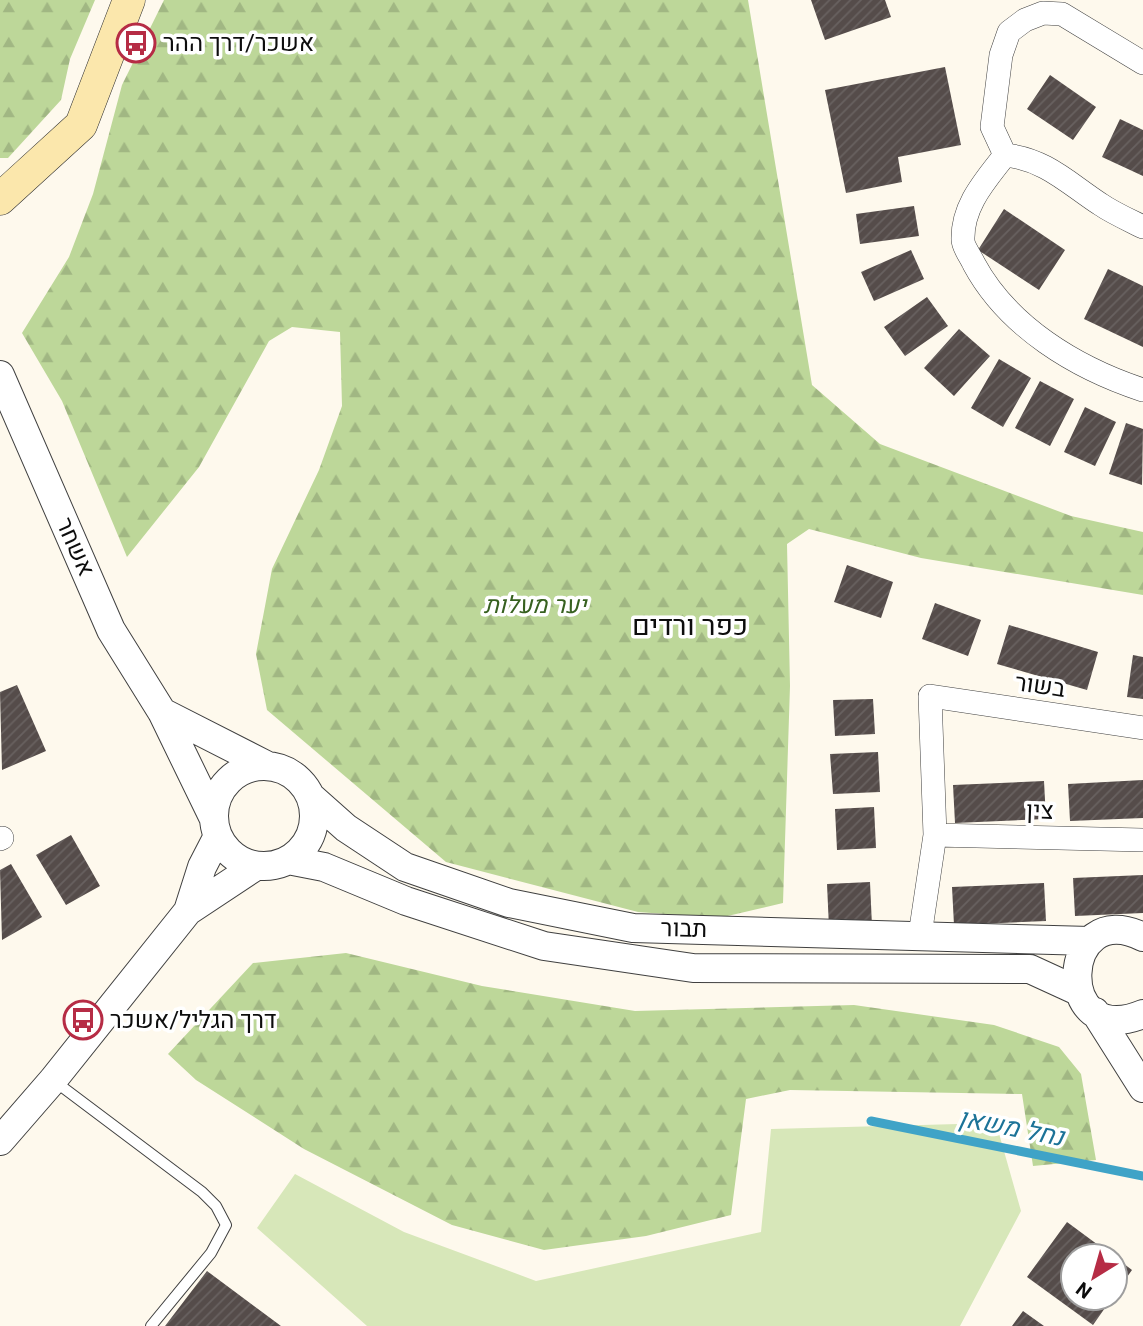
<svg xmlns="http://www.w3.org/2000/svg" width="1143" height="1326" font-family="Georgia,Heebo,serif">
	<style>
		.grass { fill: #d7e7b9 }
		.forest { fill: url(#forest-firs) }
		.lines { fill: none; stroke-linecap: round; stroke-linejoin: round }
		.stream { stroke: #3fa3c7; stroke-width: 9 }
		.building { fill: url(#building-hatch) }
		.service-casing { stroke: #404040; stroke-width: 12 }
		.minor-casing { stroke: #404040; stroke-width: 24 }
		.tertiary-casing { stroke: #404040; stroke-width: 30 }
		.secondary-casing { stroke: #2f2f2f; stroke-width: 33 }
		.service { stroke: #fff; stroke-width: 10 }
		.minor { stroke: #fff; stroke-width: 23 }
		.tertiary { stroke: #fff; stroke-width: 28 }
		.secondary { stroke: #fbe7ac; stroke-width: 32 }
		.labels { text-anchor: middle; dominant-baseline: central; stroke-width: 7; stroke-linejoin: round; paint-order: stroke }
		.poi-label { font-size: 24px; fill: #0d0d0d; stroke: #fff; text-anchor: start }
		.street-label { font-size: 24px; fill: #0d0d0d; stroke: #fff }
		.park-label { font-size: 24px; font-style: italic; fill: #376120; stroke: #fff }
		.water-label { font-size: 26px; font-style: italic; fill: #1c7398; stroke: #fff }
		.quarter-label { font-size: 28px; fill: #0d0d0d; stroke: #fff }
	</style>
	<defs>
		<pattern id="forest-firs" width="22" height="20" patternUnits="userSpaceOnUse" patternTransform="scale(1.75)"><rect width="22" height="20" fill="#bdd799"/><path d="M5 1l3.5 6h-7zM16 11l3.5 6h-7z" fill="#a1b783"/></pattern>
		<pattern id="building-hatch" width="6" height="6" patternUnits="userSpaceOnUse" patternTransform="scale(1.75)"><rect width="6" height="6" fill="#554c4a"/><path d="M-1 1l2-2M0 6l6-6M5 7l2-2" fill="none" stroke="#686160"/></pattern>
	</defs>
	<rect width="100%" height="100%" fill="#fef9ed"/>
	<path class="grass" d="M996 1123 1021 1211 960 1326H367L257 1228 295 1174 404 1232 536 1281 761 1232 771 1129Z"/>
	<path class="forest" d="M0 0H95L70 59 61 100 8 158H0Z
		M164 0H748L812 385 880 444 1071 516 1143 532V595L921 558 809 529 787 544 790 686 783 903 719 918 638 912 446 862 267 710 256 654 272 569 319 470 342 406 340 332 292 327 269 341 199 467 127 557 62 401 22 333 69 257 93 194 122 85Z
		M346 953 482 986 635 1011 854 1005 994 1025 1059 1047 1081 1074 1096 1160 1033 1166 1022 1094 790 1090 746 1099 731 1215 646 1236 544 1250 452 1225 304 1149 196 1080 168 1054 253 963Z"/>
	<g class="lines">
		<path class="stream" d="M871 1121 1143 1176"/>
	</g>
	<path class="building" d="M811 0H885L891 17 825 40Z
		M945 67 961 145 898 157 902 182 846 193 825 90Z
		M1050 75 1096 107 1073 140 1027 109Z
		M1120 119 1143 130V176L1102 157Z
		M914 206 919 236 860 244 856 214Z
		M1004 209 1065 250 1039 290 978 250Z
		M911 250 924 279 874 301 861 272Z
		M1108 269 1143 286V347L1084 319Z
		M927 297 948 326 905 356 884 327Z
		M959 329 990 356 954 396 924 368Z
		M999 359 1031 378 1003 427 971 408Z
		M1040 381 1074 399 1050 446 1015 428Z
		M1085 407 1116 422 1095 466 1064 452Z
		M1126 423 1143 429 1142 485 1109 474Z
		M847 565 893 582 881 618 834 602Z
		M935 603 981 620 968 656 922 639Z
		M1009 625 1098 652 1087 690 997 664Z
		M1133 655 1143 657V699L1127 697Z
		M17 685 46 751 2 770 0 692Z
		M873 699 875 734 835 736 833 700Z
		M878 752 880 792 833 794 830 754Z
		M1143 780V818L1070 821 1068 784Z
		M1044 781 1046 819 955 823 953 785Z
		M874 807 876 848 837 850 835 809Z
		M71 835 100 886 66 905 36 855Z
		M11 864 42 917 2 940 0 870Z
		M1143 875V913L1075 916 1073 878Z
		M870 882 872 926 829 928 827 884Z
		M1044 883 1046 921 954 925 952 887Z
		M1067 1222 1113 1256H1073V1298H1112L1093 1325 1027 1277Z
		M1115 1257 1132 1270 1115 1294Z
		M207 1271 281 1326H165Z
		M1023 1311 1044 1326H1012Z"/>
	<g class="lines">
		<defs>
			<path id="service" d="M53 1080 202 1192 216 1206 226 1225 211 1253 151 1326"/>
			<path id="minor" d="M1005 155 992 127 1001 55 1009 32 1025 20 1043 13 1062 14 1143 63
				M1143 227C1129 220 1113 213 1100 204 1068 183 1045 159 1005 155 986 180 962 205 963 240 963 247 971 257 974 264 1008 327 1076 368 1143 390
				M935 835 1143 840
				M0 839 2 838
				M920 935 935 835 930 696 1143 728"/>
			<path id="tertiary" d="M0 375 111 630 162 712 214 819
				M162 712 268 766
				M214 816a50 50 0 1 1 100 0a50 50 0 1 1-100 0Z
				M310 796 346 828 405 867 509 903 633 928 1090 941
				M288 860 324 867 406 901 544 946 693 968 1030 969 1078 991
				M188 911 202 867 218 836
				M1143 937C1059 895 1052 1052 1143 1014
				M1095 1012 1143 1088
				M0 1141 53 1080 188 911 256 866"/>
			<path id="secondary" d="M0 199 81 125 129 0"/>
		</defs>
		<use href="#service" class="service-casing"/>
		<use href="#minor" class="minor-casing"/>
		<use href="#tertiary" class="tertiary-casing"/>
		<use href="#secondary" class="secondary-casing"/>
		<use href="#service" class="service"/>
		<use href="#minor" class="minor"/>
		<use href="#tertiary" class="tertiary"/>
		<use href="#secondary" class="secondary"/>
	</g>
	<defs>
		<symbol id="bus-ring" viewBox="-11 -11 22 22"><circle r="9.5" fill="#fff" stroke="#b62c45" stroke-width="1.5"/><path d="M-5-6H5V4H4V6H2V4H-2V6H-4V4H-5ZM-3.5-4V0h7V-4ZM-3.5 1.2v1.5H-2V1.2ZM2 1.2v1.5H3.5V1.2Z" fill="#b62c45"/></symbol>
	</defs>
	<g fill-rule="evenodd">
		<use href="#bus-ring" x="114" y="21" width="44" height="44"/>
		<use href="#bus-ring" x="61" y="998" width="44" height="44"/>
	</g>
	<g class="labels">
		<g class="poi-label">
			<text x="163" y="43">אשכר/דרך ההר</text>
			<text x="110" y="1020">דרך הגליל/אשכר</text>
		</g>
		<g class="street-label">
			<text transform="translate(75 547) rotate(66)">אשחר</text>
			<text transform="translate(1040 686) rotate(8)">בשור</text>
			<text transform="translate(1040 811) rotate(2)">צין</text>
			<text transform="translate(684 929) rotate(1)">תבור</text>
		</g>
		<g class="park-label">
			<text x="535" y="605">יער מעלות</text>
		</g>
		<g class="water-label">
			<text transform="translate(1011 1128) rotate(11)">נחל משאן</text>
		</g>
		<g class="quarter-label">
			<text x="690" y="626">כפר ורדים</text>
		</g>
	</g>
	<g transform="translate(1094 1277) rotate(217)"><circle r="33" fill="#ffffff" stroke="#9e9e9e" stroke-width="2"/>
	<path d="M0-5L12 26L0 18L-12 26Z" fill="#b62c45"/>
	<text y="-10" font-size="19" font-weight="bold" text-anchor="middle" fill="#0d0d0d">N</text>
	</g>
</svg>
